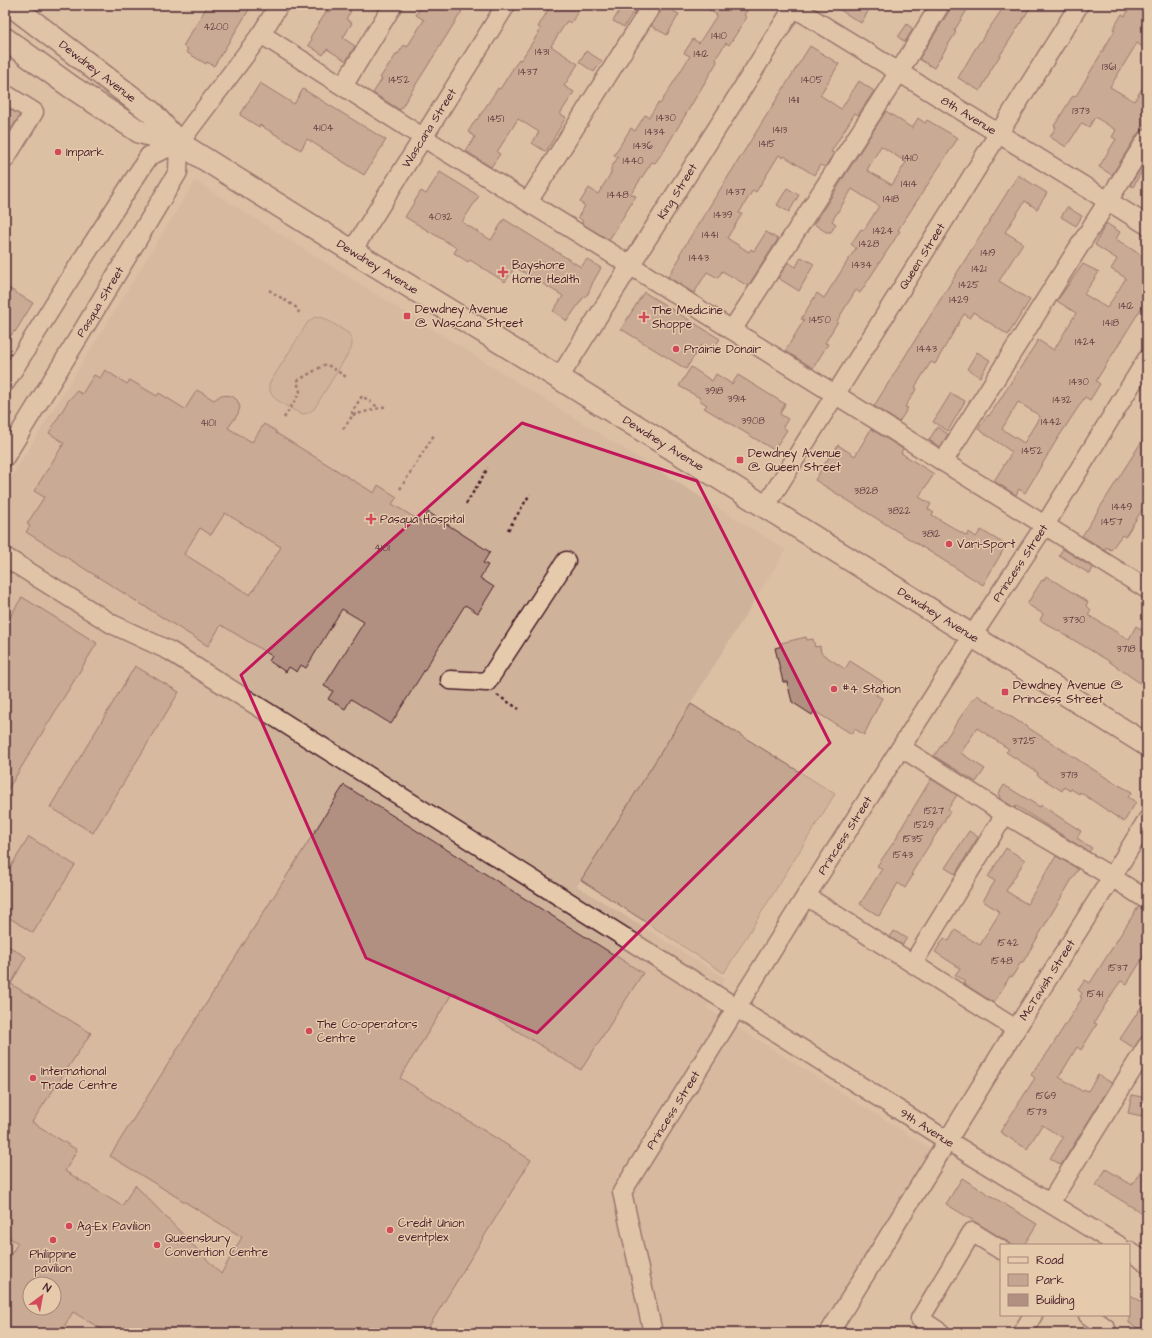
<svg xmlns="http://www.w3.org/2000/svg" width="1152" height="1338" font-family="'Architects Daughter',sans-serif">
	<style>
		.built { fill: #cfb29a; fill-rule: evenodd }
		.green { fill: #c3a590; stroke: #86625e }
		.building { fill: #b19081; stroke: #4a1f2b; fill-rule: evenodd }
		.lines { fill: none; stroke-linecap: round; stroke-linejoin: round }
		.minor-casing { stroke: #4a1f2b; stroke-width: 21 }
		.major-casing { stroke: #4a1f2b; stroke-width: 25 }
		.path { stroke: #4a1f2b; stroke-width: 2.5; stroke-dasharray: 3 3; stroke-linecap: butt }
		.minor { stroke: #e5caac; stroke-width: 18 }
		.major { stroke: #e5caac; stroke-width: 22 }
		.marked { fill: none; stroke: #c2185b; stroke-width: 3; stroke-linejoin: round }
		.poi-dot { fill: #d1495b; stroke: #e5caac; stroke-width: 1.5 }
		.labels { text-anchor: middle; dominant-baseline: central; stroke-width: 3; stroke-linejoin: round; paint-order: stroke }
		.number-label { font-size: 10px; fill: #643b40 }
		.street-label { font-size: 12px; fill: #4a1f2b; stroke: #e5caac }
		.poi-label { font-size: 12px; fill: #4a1f2b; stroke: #e5caac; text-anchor: start }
	</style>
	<rect width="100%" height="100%" fill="#dcc0a4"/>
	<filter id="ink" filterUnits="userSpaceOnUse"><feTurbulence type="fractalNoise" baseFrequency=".025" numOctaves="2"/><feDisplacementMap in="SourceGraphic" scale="8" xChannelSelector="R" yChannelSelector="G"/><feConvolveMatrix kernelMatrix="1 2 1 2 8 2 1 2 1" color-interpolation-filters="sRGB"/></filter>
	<g filter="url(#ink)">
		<path class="built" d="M195 181 786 550 577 886 725 978 707 1008 949 1160 841 1333H5V487ZM30 1284H54V1308H30Z"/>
		<path class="green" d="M315 317 324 318 348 333C352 338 353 343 351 349L314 409C309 413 305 415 299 413 288 406 268 400 269 384L308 322Z
			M691 704 835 794 724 973 581 880Z"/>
		<path class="building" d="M208 5H252L214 66 207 62 206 64 186 52 188 49 183 46Z
			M333 5H340L351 11 346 19 352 23 343 38 355 46 346 61 327 49 323 55 308 45 312 39 310 38 312 34 327 11 329 12Z
			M422 5H453L462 11 400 110 373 93 382 79 380 78 387 67H388L397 53 398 54 404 45 407 47 424 20 416 15Z
			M551 5H582L571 23 567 21 551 46 578 64 564 86 574 92 560 114 566 117 546 152 532 143 539 132 518 119 497 152 500 154 491 167 466 151 475 137 468 132 476 119 477 120 498 88 500 89 519 59 521 60 541 29 538 27Z
			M617 5H640L633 15 632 14 624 27 613 21 621 8Z
			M662 5 679 14 667 35 651 26 661 11Z
			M702 5H742L748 9 744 15 747 17 729 45 726 43 716 58 717 62 665 149 655 163 652 162 631 194 636 196 609 240 581 223 583 221 578 217 585 206 580 202 589 188 598 194 611 173V168L618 157 614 155 631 128 635 131 645 115 649 117 658 103 660 104 690 56 684 53 693 39 699 43 717 15Z
			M832 5H872L861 23Z
			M953 5H959L967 10 954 31 956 32 934 68 919 59Z
			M1005 5H1032L989 73H990L980 91 958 78 975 49Z
			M1132 5H1147V17L1141 26 1147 30V50L1137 43 1110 87 1134 101 1147 81V129L1142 130 1138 133 1112 175 1099 167 1116 139 1112 137 1116 130 1095 117 1089 127 1082 123 1066 147 1050 137 1056 127 1054 126 1072 97 1076 96 1115 30 1113 29 1122 14 1125 16Z
			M907 24 913 29 905 42 898 37Z
			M810 46 839 64 820 95 841 109 859 81 874 91 858 115 855 113 831 152 834 153 825 167 820 165 814 175 784 156 783 158 779 155 756 192 753 190 739 213 742 214 727 238 749 252 751 249 754 251 766 232 778 239 748 286 722 271 718 278 707 272 694 293 668 277 681 256 679 255Z
			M586 51 602 61 594 72 579 62Z
			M260 83 294 104 303 89 386 140 364 175 307 139 301 150 260 125 259 127 240 115Z
			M5 106 20 115 5 139Z
			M886 111 912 128 918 118 925 123 927 120 958 138 898 230 900 231 869 279 860 293 856 290 837 321H838L825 343 828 344 813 368 785 351 804 320 801 319 817 293 824 298 856 248 851 244 861 229 864 230 879 206 852 189 832 221 836 224 831 232H826L814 224ZM881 146 906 162 892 185 867 170Z
			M1147 159V162L1133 187 1130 185Z
			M440 172 479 196 462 222 491 240 504 219 581 267 587 259 601 268 593 282 588 294 583 298 567 321 553 311 563 296 515 267 505 282 470 260 468 262 454 253 457 248 405 217 421 191 426 194Z
			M1018 175 1047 193 1037 209 1025 201 1005 232 1023 243 999 281 1030 300 1008 335 973 312 970 318 964 314 935 364 931 362 915 387 917 388 905 407 908 408 899 422 874 406Z
			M787 188 799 195 789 212 777 205Z
			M1067 207 1082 216 1076 226 1061 217Z
			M1106 223 1120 232 1116 239 1147 259V299L1096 381 1100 384 1090 400 1085 397 1056 441 1025 493 1019 489 1016 495 994 481 1012 452 978 429 988 415 989 416 999 401 1038 340 1054 350 1076 313 1057 301 1083 264 1099 272 1084 294 1107 308 1126 278 1111 269 1117 259 1095 245ZM1018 402 1040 416 1024 443 1002 429Z
			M801 257 814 264 799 291 778 278 788 262 796 267Z
			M5 286 33 303 15 332 14 331 5 345Z
			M644 292 720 339 711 352 701 345 686 369 621 329Z
			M977 352 990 360 980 377 967 369Z
			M691 367 712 381 716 374 732 384 738 375 785 404 780 414 788 419 783 427 787 430 774 450 704 408 707 405 699 400 700 398 679 386Z
			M105 370 127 384 130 380 157 396 159 393 185 409 197 390 214 400 221 395 232 396 237 400 240 407 238 414 228 428 252 442 264 424 276 431V433L374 493 378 485 397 497 392 504 422 522 428 512 490 552 483 563 488 565 480 578 494 587 478 613 465 605 391 724 351 699 345 709 328 699 333 691 324 686 364 622 342 609 306 668 301 665 297 672 289 667 286 672 269 661 272 656 221 625 208 646 26 532 30 526 27 524 44 497 34 491 64 443 49 433 68 401 77 391 82 394 94 375 100 378ZM225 513 281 547 250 595 184 554 200 528 211 535Z
			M951 393 965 401 948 431 933 422Z
			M937 427 948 434 940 447 929 440Z
			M871 429 903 449 901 453 934 474 919 497 931 504 928 509 934 513 932 515 967 536 969 532 976 537 981 530 1006 545 983 585 815 480 832 452 833 453 838 445 855 456Z
			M1147 433V513L1142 510 1125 537 1122 535 1111 550 1106 547 1105 550 1082 536Z
			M1063 549 1093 568 1090 574 1059 555Z
			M1046 576 1088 602 1086 605 1091 610 1088 615 1123 636 1129 639 1136 626 1147 633V688L1107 660 1040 620 1043 614 1027 604 1042 580 1043 581Z
			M22 597 97 643 5 794V625Z
			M806 637 807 640 813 639 815 647 820 646 821 653 845 669 850 661 883 682 876 695 882 698 864 735 855 729 852 734 814 711 812 715 792 702 787 682H783L775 648 782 646 781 643Z
			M135 666 179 692 93 833 50 807Z
			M977 695 1113 782 1132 792 1128 797 1136 802 1124 822 1080 792 1079 794 1071 789 1070 791 1064 787 1062 791 1037 775 1038 773 1006 752 1009 749 977 728 961 753 985 769 976 782 934 756 972 700H973Z
			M931 779 957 795 948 809 950 811 945 819V820L911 874 913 875 905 888 898 883 879 916 860 904 882 869 877 866 898 836 897 835Z
			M344 785 643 973 581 1070 453 992 400 1078 531 1160 425 1333H108L73 1312 60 1333H5V1264L18 1243 5 1235V944L26 957 11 984 91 1033 32 1122 77 1150 65 1171 122 1206 135 1185 221 1274 242 1237 110 1156ZM30 1284H54V1308H30Z
			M1004 785 1040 807 1041 805 1081 831 1077 838 1092 848 1089 852 1016 806 1015 808 999 798 1000 796 998 795Z
			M969 831 978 837 955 874 945 868Z
			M29 837 75 865 33 933 5 915V876Z
			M1006 848 1025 860 1006 891 1027 904 1056 856 1078 869 1023 962H1021L1012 977 1010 976 994 1003 963 983 965 981 955 975 960 968 935 952 944 938 949 941 955 930 980 945 1000 912 983 901 995 881 988 877Z
			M1138 907 1147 910V951L1127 984 1121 981 1115 989 1094 1023 1097 1024 1081 1050 1077 1047 1059 1077 1082 1091 1084 1089 1088 1091 1098 1075 1112 1083 1061 1165 1050 1158 1063 1138 1042 1125 1027 1149 1000 1132 1035 1078 1031 1075 1038 1064 1039 1065 1041 1061V1062L1050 1049 1082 998 1080 997 1082 993 1078 990 1085 980 1090 983Z
			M894 931 907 938 902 945 890 937Z
			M1147 998V1036L1143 1035 1134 1048 1120 1039Z
			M1132 1095 1146 1098 1142 1116 1128 1113Z
			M1147 1160V1216L1096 1185 1106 1169 1132 1185Z
			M962 1178 1037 1224 1024 1245H1013L946 1204Z
			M1129 1294 1147 1305V1333L1129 1323Z"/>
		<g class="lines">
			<defs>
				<g id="minor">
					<path id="s1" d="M790 5 1147 225"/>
					<path d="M261 34 424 138 630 265 732 330 1147 589"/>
					<path d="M343 86 393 5"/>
					<path d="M5 94 34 112 5 159"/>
					<path d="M528 202 652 5"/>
					<path id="s2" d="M352 251 506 5"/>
					<path d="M732 330 899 72 940 5"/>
					<path id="s3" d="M559 378 795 5"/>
					<path d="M5 383 64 288 149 156 179 143 261 34 279 5"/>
					<path id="s4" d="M5 457 80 335 178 172 179 143"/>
					<path d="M943 462 1147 139"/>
					<path id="s5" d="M765 507 1079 5"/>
					<path id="s6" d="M5 557 112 624 170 651 948 1141 1118 1245"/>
					<path d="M450 680 487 682 566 561"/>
					<path d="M902 748 1005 814 1112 877 1147 900"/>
					<path d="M806 896 1016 1029"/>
					<path d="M913 963 1005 814"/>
					<path d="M1050 1203 1147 1046"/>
					<path d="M1129 1251 1147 1263"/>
					<path d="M1088 1315 1106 1328"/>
					<path id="s7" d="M653 1333 622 1192 806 896 972 636 1045 525 1147 359"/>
					<path id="s8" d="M829 1333 1016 1029 1112 877 1147 820"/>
					<path d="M941 1333 920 1319 972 1232 1001 1250"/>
					<path d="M1022 1333 1033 1315"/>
				</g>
				<g id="major">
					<path id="s9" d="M11 5 151 112 179 143 352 251 559 378 1147 745"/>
					<path d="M5 39 70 86 140 132 179 143"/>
				</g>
			</defs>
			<use href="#minor" class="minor-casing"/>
			<use href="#major" class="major-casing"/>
			<path class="path" d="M269 290 297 308 299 313
				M5 410 13 415
				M353 415 387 406
				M284 418 300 392 297 381 326 364 348 378
				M343 429 353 415 352 412 362 396 379 408
				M400 489 434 435
				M466 504 488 468
				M508 530 530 494
				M497 695 519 709"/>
			<use href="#minor" class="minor"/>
			<use href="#major" class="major"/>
		</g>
	</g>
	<path d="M0 0H1152V1338H0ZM522 423 697 481 830 743 537 1033 366 958 241 675Z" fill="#dcc0a4" fill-opacity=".55" fill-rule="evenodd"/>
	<path class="marked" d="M522 423 697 481 830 743 537 1033 366 958 241 675Z"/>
	<g class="poi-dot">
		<circle cx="58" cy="152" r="4"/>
		<path d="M501 266h4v4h4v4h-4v4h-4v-4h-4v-4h4z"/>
		<rect x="403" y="312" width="8" height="8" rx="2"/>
		<path d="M642 311h4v4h4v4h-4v4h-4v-4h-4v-4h4z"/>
		<circle cx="676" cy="349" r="4"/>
		<rect x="736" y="456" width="8" height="8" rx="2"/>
		<path d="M369 513h4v4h4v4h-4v4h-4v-4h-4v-4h4z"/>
		<circle cx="949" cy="544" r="4"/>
		<circle cx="834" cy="689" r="4"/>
		<rect x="1001" y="688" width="8" height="8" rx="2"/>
		<circle cx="309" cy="1031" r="4"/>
		<circle cx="33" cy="1078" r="4"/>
		<circle cx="69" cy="1226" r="4"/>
		<circle cx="390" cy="1230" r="4"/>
		<circle cx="53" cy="1240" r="4"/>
		<circle cx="157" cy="1245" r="4"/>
	</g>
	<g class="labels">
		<g class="number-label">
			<text x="216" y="27">4200</text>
			<text x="719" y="36">1410</text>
			<text x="542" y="52">1431</text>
			<text x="701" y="54">1412</text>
			<text x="1109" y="67">1361</text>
			<text x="528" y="72">1437</text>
			<text x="399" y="80">1452</text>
			<text x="812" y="80">1405</text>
			<text x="794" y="100">1411</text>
			<text x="1081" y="111">1373</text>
			<text x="666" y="118">1430</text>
			<text x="496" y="119">1451</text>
			<text x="323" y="128">4104</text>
			<text x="780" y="130">1413</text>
			<text x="655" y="132">1434</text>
			<text x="767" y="144">1415</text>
			<text x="643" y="146">1436</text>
			<text x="910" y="158">1410</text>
			<text x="633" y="161">1440</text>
			<text x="909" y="184">1414</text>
			<text x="736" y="192">1437</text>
			<text x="618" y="195">1448</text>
			<text x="891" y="199">1418</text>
			<text x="723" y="215">1439</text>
			<text x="440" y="217">4032</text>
			<text x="883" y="231">1424</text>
			<text x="710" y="235">1441</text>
			<text x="869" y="244">1428</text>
			<text x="988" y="253">1419</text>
			<text x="699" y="258">1443</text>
			<text x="862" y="265">1434</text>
			<text x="979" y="269">1421</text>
			<text x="969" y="285">1425</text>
			<text x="959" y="300">1429</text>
			<text x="1126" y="306">1412</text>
			<text x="820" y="320">1450</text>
			<text x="1111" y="323">1418</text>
			<text x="1085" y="342">1424</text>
			<text x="927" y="349">1443</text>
			<text x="1079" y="382">1430</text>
			<text x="714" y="391">3918</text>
			<text x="737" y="399">3914</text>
			<text x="1062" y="400">1432</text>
			<text x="753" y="421">3908</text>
			<text x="1051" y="422">1442</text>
			<text x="208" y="423">4101</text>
			<text x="1032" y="451">1452</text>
			<text x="866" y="491">3828</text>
			<text x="1122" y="507">1449</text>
			<text x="899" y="511">3822</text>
			<text x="1112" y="522">1457</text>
			<text x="931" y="534">3812</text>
			<text x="382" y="548">4101</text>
			<text x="1074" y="620">3730</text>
			<text x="1126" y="649">3718</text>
			<text x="1024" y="741">3725</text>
			<text x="1069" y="775">3713</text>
			<text x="934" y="811">1527</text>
			<text x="924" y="825">1529</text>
			<text x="913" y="839">1535</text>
			<text x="903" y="855">1543</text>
			<text x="1008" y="943">1542</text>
			<text x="1002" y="961">1548</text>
			<text x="1118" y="968">1537</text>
			<text x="1095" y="994">1541</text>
			<text x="1046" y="1096">1569</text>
			<text x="1037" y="1112">1573</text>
		</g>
		<g class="street-label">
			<text stroke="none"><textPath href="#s9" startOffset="109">Dewdney Avenue</textPath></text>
			<text stroke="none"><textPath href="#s1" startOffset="210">8th Avenue</textPath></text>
			<text stroke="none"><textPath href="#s2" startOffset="145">Wascana Street</textPath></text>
			<text stroke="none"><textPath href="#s3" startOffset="221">King Street</textPath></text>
			<text stroke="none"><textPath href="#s5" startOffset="296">Queen Street</textPath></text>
			<text stroke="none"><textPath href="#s9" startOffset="452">Dewdney Avenue</textPath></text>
			<text stroke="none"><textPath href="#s4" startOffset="182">Pasqua Street</textPath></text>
			<text stroke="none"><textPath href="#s9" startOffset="788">Dewdney Avenue</textPath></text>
			<text stroke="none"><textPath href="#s7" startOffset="889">Princess Street</textPath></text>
			<text stroke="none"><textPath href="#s9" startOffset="1112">Dewdney Avenue</textPath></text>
			<text stroke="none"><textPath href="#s7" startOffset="565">Princess Street</textPath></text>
			<text stroke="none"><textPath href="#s8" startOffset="415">McTavish Street</textPath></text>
			<text stroke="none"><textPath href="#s7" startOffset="241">Princess Street</textPath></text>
			<text stroke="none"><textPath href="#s6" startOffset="1085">9th Avenue</textPath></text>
		</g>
		<g class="poi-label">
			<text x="66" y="152">Impark</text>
			<text x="512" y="265">Bayshore<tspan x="512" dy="14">Home Health</tspan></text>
			<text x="415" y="309">Dewdney Avenue<tspan x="415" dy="14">@ Wascana Street</tspan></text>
			<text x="652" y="310">The Medicine<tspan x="652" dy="14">Shoppe</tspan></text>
			<text x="684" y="349">Prairie Donair</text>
			<text x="748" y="453">Dewdney Avenue<tspan x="748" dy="14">@ Queen Street</tspan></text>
			<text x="380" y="519">Pasqua Hospital</text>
			<text x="957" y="544">Vari-Sport</text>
			<text x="1013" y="685">Dewdney Avenue @<tspan x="1013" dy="14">Princess Street</tspan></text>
			<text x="842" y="689">#4 Station</text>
			<text x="317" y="1024">The Co-operators<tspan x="317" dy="14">Centre</tspan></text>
			<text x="41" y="1071">International<tspan x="41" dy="14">Trade Centre</tspan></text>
			<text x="398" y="1223">Credit Union<tspan x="398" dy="14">eventplex</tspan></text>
			<text x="77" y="1226">Ag-Ex Pavilion</text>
			<text x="165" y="1238">Queensbury<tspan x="165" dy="14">Convention Centre</tspan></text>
			<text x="53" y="1254" text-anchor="middle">Philippine<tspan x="53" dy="14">pavilion</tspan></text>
		</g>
	</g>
	<rect width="1152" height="1338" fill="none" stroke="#e5caac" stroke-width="20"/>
	<rect x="10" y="10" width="1132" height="1318" fill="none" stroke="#4a1f2b" stroke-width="1.5" filter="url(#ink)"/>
	<rect x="1000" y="1244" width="130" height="72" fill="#e5caac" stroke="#a78678"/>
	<rect x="1008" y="1257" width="20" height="6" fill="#e5caac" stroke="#a78678"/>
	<text x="1036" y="1264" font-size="12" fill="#4a1f2b">Road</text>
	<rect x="1008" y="1274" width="20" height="12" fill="#c3a590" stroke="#a78678"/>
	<text x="1036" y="1284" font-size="12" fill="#4a1f2b">Park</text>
	<rect x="1008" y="1294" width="20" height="12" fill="#b19081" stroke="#a78678"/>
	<text x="1036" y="1304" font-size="12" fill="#4a1f2b">Building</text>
	<g transform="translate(42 1296) rotate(32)"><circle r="19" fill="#e5caac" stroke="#a78678"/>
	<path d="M0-3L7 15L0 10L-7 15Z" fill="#d1495b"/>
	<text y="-6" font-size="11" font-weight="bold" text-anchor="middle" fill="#4a1f2b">N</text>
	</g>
</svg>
